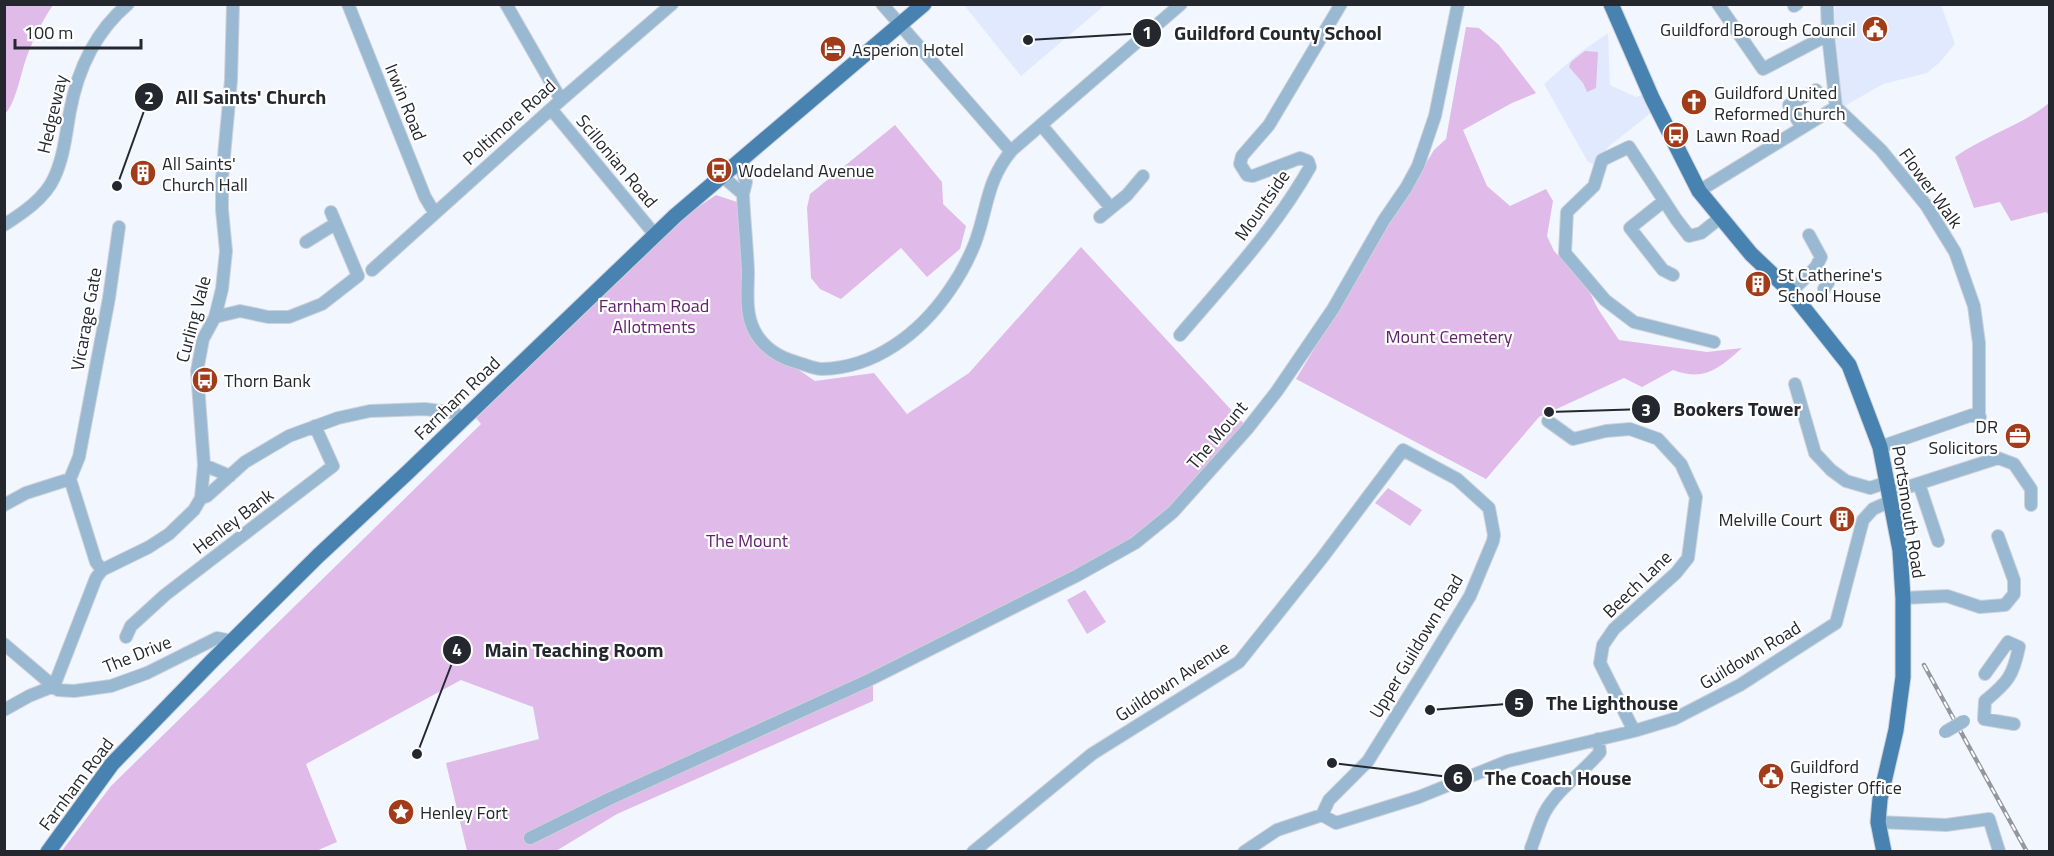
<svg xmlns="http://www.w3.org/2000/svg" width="2054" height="856" font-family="'Titillium Web',sans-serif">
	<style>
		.built { fill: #e1e9fe }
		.green { fill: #e0bae8 }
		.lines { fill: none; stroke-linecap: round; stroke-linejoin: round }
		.minor-casing { stroke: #cdd1d9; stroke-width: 14 }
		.major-casing { stroke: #cdd1d9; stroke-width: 17 }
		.minor { stroke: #99b8d1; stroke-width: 12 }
		.major { stroke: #4782b0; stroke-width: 15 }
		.rail-casing { stroke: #94979f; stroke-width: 4.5 }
		.rail { stroke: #fff; stroke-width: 2; stroke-dasharray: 7; stroke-linecap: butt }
		.minor-bridge-casing { stroke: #cdd1d9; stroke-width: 14; stroke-linecap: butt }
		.minor-bridge { stroke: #99b8d1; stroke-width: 12 }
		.labels { text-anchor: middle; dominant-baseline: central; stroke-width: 4.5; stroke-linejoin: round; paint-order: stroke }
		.poi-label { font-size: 18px; fill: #25272f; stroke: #fff; text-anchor: start }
		.street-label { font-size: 18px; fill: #25272f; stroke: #fff }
		.park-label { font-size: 18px; fill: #62206e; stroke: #fff }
		.leader { fill: none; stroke: #25272f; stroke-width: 2 }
		.callout-dot { fill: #25272f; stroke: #fff; stroke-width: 2 }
		.mark-label { font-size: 18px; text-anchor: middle; font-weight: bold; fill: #fff }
		.callout-label { font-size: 20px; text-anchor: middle; font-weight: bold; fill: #25272f; stroke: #fff; stroke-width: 4.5; stroke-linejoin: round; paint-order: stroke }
	</style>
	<rect width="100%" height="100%" fill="#f2f6fe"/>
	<path class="built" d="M964 5H1105L1021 76Z
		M1835 5H1941L1955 44 1940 62 1927 73 1883 84 1843 107H1836Z
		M1608 33 1610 85 1636 97 1642 95 1651 113 1608 147 1596 165 1588 162 1544 84 1578 54Z"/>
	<path class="green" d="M5 4 53 5C42 21 34 38 27 56 21 72 16 103 5 114Z
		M1466 27 1479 28 1499 45 1536 93 1512 103 1463 130 1487 186 1510 206 1546 189 1553 201 1547 236 1554 251 1584 281 1598 309 1619 340 1707 352 1742 348C1719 368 1705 382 1673 370L1642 387 1624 378 1539 417 1486 479 1296 379 1434 150 1446 139Z
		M1585 51 1598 52 1596 88 1587 92 1583 83 1569 67 1571 62Z
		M2049 103V215L2046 212 2011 221 2000 202 1974 208 1955 157C1984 136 2021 126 2049 103Z
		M895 125 942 182 943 204 966 226 960 249 927 277 901 248 841 299 820 289 811 278 807 208 810 194Z
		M716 195 737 202 747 274 749 314 767 348 815 381 874 373 907 414 969 373 1081 247 1247 427 1165 514 1098 560 873 674V701L617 814 556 851H467L446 763 539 739 533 707 461 680 306 764 337 842 316 851 61 852 111 786 481 424 472 413 679 220Z
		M1388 488 1422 510 1410 526 1375 503Z
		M1085 590 1106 622 1087 634 1067 600Z"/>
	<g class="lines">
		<defs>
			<path id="minor" d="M348 4 425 197 434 212
				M506 4 561 100
				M882 4 1007 147 1012 150
				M1718 4 1763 69 1828 35
				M1827 4 1828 35 1836 107
				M1794 6 1797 4
				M1836 107 1881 150 1926 205 1955 252 1974 306 1979 343V413
				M551 109 656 236
				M1042 126 1111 208 1127 195 1143 176
				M1802 128 1789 105 1816 90
				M739 161 746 182 743 194C744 220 747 246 748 272 748 291 745 312 754 330 762 346 778 357 796 362 804 364 814 369 822 369 875 368 920 333 949 291 959 277 969 258 975 243 988 208 986 181 1012 150L1181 4
				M722 176 743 194
				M1699 191 1836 107
				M1664 201 1630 228 1663 270 1673 275
				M1100 217 1111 208
				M4 225C23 213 45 198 54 178 64 157 66 133 70 111 78 68 95 32 128 4
				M306 242 335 224
				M1816 267 1828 283 1824 289
				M372 270 561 100 672 4
				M1791 292 1816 267 1821 257 1809 235
				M215 317 240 311 268 317H289L322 304 358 276 331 212
				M1180 335C1226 281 1275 229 1310 167L1308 161 1300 158 1253 176 1247 175 1240 164 1242 156 1269 125 1341 4
				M1714 342 1634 322 1605 300 1565 253 1567 212 1594 186 1602 160 1629 147 1676 219 1689 236 1701 233 1720 218
				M1795 384 1815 453 1831 470 1846 481 1870 488 1888 482
				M1548 421 1573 439 1606 431 1630 429 1658 439 1681 464 1696 497 1688 558 1676 573 1614 629 1603 645 1600 663 1634 731
				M1880 447 1972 415 1980 417
				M204 465 230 476
				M1919 484 1938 541
				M1889 493 1998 458 2014 464 2031 489V505
				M201 498 207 496 245 462 289 436 338 418 370 411 425 409 455 413 463 419
				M4 505 26 493 70 479
				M102 570 96 562 70 479 79 457 109 298 119 227
				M1903 598 1947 596 1980 607 2005 605 2014 594V580L1998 536
				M126 637 131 626 165 595 333 466 315 426
				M4 644 58 690 74 691 111 686 147 673 217 638 232 641
				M1985 674 2008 642 2019 647C2013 676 2008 682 1985 701L1984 719 2014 724
				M4 710 29 696 54 686 96 578 102 570 149 547 169 534 194 510 201 498 204 465 197 371 203 339 215 317 222 289 226 251 222 210V178L231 80 233 4
				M1878 822 1946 825 1989 819 1999 851
				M530 838 611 798 867 681 1078 575 1135 543 1173 512 1248 428 1277 391 1333 309 1384 220 1406 188 1418 166 1435 116 1458 4
				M973 852 1092 754 1239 662 1322 558 1403 450 1457 479 1489 508 1494 535 1493 541 1470 596 1425 670 1368 761 1329 800 1322 815
				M1244 852 1277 830 1322 815 1336 823 1419 797 1508 761 1634 731 1674 719 1740 685 1836 623 1863 520 1873 509 1891 501
				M1532 852 1531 848C1536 836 1539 823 1545 812 1558 788 1583 773 1600 752L1598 739"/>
			<path id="major" d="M1611 4 1652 98 1699 191 1751 254 1791 292 1849 365 1880 447 1900 550 1903 598V677L1896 730 1880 799 1878 822 1884 852
				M48 852 112 764 213 660 318 556 407 473 675 216 924 4"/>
		</defs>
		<use href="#minor" class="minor-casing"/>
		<use href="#major" class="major-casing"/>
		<use href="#minor" class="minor"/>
		<use href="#major" class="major"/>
		<defs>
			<path id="rail" d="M1924 665 2027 852"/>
		</defs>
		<use href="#rail" class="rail-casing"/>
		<use href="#rail" class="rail"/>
		<defs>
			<path id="minor-bridge" d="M1945 732 1964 721"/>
		</defs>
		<use href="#minor-bridge" class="minor-bridge-casing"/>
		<use href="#minor-bridge" class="minor-bridge"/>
	</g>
	<defs>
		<symbol id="civic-disc" viewBox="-11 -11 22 22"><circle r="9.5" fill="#a23b19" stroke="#fff"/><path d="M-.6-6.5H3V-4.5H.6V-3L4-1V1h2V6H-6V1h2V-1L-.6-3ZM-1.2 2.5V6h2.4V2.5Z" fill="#fff"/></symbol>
		<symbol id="hotel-disc" viewBox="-11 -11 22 22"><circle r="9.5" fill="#a23b19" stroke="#fff"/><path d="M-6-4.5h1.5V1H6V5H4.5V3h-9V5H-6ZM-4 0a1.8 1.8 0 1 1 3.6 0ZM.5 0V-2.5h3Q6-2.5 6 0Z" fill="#fff"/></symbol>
		<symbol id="church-disc" viewBox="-11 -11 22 22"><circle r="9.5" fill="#a23b19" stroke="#fff"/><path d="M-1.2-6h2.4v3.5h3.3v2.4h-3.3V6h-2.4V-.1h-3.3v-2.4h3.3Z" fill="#fff"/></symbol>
		<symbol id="bus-disc" viewBox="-11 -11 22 22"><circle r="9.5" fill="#a23b19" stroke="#fff"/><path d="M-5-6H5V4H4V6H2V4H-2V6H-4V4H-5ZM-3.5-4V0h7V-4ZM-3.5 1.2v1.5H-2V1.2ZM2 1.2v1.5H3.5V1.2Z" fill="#fff"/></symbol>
		<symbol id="building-disc" viewBox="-11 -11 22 22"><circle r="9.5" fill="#a23b19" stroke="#fff"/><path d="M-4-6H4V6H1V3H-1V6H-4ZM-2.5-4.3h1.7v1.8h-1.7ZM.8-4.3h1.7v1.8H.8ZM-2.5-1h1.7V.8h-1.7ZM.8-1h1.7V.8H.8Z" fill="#fff"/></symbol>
		<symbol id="office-disc" viewBox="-11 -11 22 22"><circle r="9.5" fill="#a23b19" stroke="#fff"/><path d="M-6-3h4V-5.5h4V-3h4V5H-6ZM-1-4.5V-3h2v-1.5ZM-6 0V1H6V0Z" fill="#fff"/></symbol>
		<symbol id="sight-disc" viewBox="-11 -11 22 22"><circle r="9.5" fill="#a23b19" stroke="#fff"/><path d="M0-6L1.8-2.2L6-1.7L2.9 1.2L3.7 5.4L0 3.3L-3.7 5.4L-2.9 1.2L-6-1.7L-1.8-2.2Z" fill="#fff"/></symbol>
	</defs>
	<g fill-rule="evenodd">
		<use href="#civic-disc" x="1860" y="14" width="30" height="30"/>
		<use href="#hotel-disc" x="818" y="34" width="30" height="30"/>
		<use href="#church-disc" x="1679" y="87" width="30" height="30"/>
		<use href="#bus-disc" x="1661" y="120" width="30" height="30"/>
		<use href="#bus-disc" x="704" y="155" width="30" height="30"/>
		<use href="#building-disc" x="128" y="158" width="30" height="30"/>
		<use href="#building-disc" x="1743" y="269" width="30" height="30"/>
		<use href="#bus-disc" x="190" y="365" width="30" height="30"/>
		<use href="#office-disc" x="2003" y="421" width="30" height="30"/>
		<use href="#building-disc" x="1827" y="504" width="30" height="30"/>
		<use href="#civic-disc" x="1756" y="761" width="30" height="30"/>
		<use href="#sight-disc" x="386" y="797" width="30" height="30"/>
	</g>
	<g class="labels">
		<g class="poi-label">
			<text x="1856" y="29" text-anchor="end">Guildford Borough Council</text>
			<text x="852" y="49">Asperion Hotel</text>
			<text x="1714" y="92">Guildford United<tspan x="1714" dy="21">Reformed Church</tspan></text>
			<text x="1696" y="135">Lawn Road</text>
			<text x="162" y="163">All Saints'<tspan x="162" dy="21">Church Hall</tspan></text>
			<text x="738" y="170">Wodeland Avenue</text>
			<text x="1778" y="274">St Catherine's<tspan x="1778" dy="21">School House</tspan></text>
			<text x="224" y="380">Thorn Bank</text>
			<text x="1998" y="426" text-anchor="end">DR<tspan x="1998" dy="21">Solicitors</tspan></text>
			<text x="1822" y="519" text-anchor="end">Melville Court</text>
			<text x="1790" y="766">Guildford<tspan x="1790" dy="21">Register Office</tspan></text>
			<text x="420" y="812">Henley Fort</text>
		</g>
		<g class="street-label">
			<text transform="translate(406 102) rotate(68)">Irwin Road</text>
			<text transform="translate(52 114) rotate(-77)">Hedgeway</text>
			<text transform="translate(509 122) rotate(-42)">Poltimore Road</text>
			<text transform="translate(617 161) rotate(50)">Scillonian Road</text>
			<text transform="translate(1931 188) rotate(54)">Flower Walk</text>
			<text transform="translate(1262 205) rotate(-55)">Mountside</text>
			<text transform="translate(86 319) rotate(-80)">Vicarage Gate</text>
			<text transform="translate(193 319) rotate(-75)">Curling Vale</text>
			<text transform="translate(457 398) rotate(-44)">Farnham Road</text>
			<text transform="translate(1217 435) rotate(-50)">The Mount</text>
			<text transform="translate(1909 512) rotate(81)">Portsmouth Road</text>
			<text transform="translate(233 521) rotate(-37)">Henley Bank</text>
			<text transform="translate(1637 584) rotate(-44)">Beech Lane</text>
			<text transform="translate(1416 646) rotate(-59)">Upper Guildown Road</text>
			<text transform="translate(137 654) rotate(-22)">The Drive</text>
			<text transform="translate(1750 655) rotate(-31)">Guildown Road</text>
			<text transform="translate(1172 681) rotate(-33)">Guildown Avenue</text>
			<text transform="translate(76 784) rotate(-53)">Farnham Road</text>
		</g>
		<g class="park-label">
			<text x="654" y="305">Farnham Road<tspan x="654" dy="21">Allotments</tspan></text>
			<text x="1449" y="336">Mount Cemetery</text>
			<text x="747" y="540">The Mount</text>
		</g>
	</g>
	<path class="leader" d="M1028 40L1147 33M117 186L149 97M1549 412L1646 409M417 754L457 650M1430 710L1519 703M1332 763L1458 778"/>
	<g class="callout-dot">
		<circle cx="1028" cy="40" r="6"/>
		<circle cx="117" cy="186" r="6"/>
		<circle cx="1549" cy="412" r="6"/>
		<circle cx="417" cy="754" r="6"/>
		<circle cx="1430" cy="710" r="6"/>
		<circle cx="1332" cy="763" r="6"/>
		<circle cx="1147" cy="33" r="15"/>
		<circle cx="149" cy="97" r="15"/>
		<circle cx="1646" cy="409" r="15"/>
		<circle cx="457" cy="650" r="15"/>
		<circle cx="1519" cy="703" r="15"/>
		<circle cx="1458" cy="778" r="15"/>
	</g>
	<g class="mark-label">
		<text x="1147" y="39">1</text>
		<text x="149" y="104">2</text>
		<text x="1646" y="416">3</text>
		<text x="457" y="656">4</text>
		<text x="1519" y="710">5</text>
		<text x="1458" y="784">6</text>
	</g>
	<g class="callout-label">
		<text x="1278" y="40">Guildford County School</text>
		<text x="251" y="104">All Saints' Church</text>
		<text x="1737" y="416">Bookers Tower</text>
		<text x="574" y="657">Main Teaching Room</text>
		<text x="1612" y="710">The Lighthouse</text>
		<text x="1558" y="785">The Coach House</text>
	</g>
	<rect width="2054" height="856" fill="none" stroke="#25272f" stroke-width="12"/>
	<path d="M15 39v9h126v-9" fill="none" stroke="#25272f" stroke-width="3"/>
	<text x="24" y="39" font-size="18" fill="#25272f" stroke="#ffffff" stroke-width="4.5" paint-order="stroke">100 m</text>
</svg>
